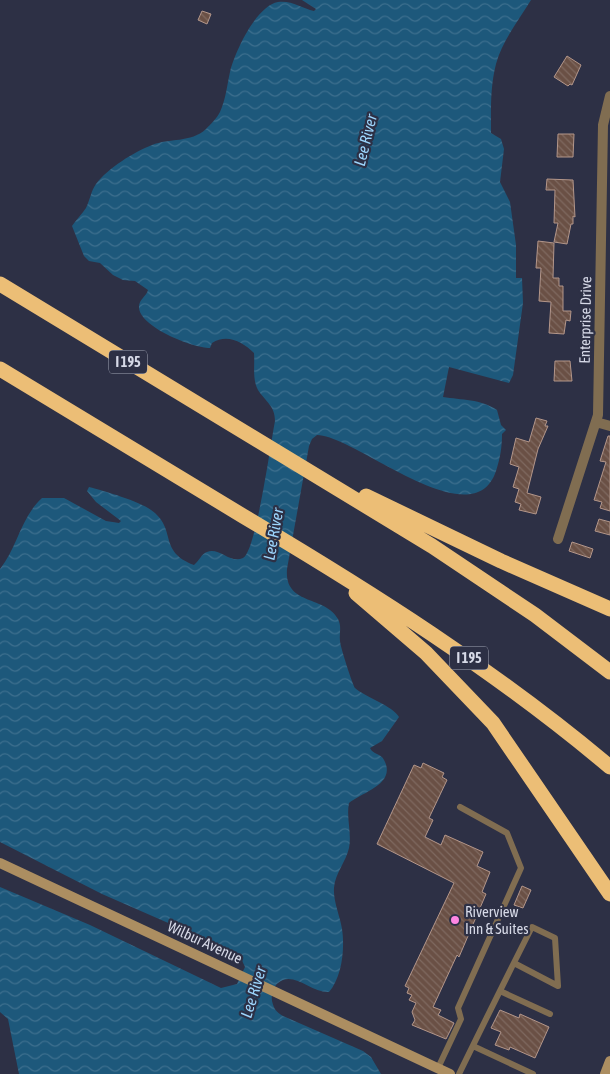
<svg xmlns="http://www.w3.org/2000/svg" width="610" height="1074" font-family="'Asap Condensed',sans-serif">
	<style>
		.water { fill: url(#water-waves) }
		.building { fill: url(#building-back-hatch); stroke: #b3968a }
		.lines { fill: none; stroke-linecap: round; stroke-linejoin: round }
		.lane { stroke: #806d51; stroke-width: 6 }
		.street { stroke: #806d51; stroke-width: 10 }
		.secondary { stroke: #ac8e61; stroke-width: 10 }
		.highway { stroke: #ecbe76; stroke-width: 15 }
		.poi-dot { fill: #fd86e2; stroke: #2d3045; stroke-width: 2 }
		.labels { text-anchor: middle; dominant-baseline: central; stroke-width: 4.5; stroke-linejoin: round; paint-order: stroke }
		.shield { fill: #2d3045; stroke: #a3a6b6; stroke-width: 1 }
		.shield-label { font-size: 14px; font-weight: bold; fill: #d6d9e7 }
		.street-label { font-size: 15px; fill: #d6d9e7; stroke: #2d3045 }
		.poi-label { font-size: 15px; fill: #d6d9e7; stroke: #2d3045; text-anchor: start }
		.water-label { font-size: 16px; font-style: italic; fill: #9cd5fc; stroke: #2d3045 }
	</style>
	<defs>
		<pattern id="water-waves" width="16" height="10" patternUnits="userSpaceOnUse" patternTransform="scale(1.25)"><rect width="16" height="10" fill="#1d587b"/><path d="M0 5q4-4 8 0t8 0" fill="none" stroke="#3d6f8e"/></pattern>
		<pattern id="building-back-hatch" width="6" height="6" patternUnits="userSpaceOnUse" patternTransform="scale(1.25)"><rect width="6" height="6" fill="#6a5045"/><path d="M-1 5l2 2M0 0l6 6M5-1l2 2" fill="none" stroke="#7f6960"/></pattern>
	</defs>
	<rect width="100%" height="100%" fill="#2d3045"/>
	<path class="water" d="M302 0H531C519 20 502 41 496 64 490 87 491 110 491 133L501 139 504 149 500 182 510 202 516 245V278H522L523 303 513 375 509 383 449 367 443 397C461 400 481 399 497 410L501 425 506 430 502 434C502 448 500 458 496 471 473 540 355 435 317 435L312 439 309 446 287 569C284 606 325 595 338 619 342 627 339 633 340 641 340 646 353 686 355 688 365 697 393 706 399 717L382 741 370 748C373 755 381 753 384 760 397 784 362 792 349 803 346 818 352 833 349 848 346 862 335 873 334 888 333 901 340 916 342 929 345 949 342 977 329 992 311 993 293 970 278 983 273 987 271 995 272 1001 274 1009 276 1012 283 1016L363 1051 371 1057 381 1074H19L8 1019 0 1012V887L90 925 221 988 237 984 245 967 239 954 102 894 0 842V569C17 548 21 517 42 498H64L106 521 119 523 121 521 96 502 87 491 89 487C104 491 139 501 151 510 178 529 157 551 194 565 199 561 202 553 207 552 219 547 230 564 243 558 256 552 271 441 275 421 275 406 266 402 258 390 252 379 255 365 254 353 243 342 227 333 212 343L210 348C193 348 139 327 139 307 139 299 146 297 148 290L135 281 123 280 113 275 100 263 89 261 84 256 72 226C76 220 82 214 86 208 90 200 91 191 96 184 108 168 134 152 152 145 169 138 191 143 206 129 210 125 217 118 220 112 226 99 227 85 230 72 235 52 256 6 278 2 291 0 302 8 314 11L316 9Z"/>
	<path class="building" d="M202 11 211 14 207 24 198 20Z
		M567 56 581 65 572 85 570 84 568 86 554 77Z
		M558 134H574L573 157H557Z
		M547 179 573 180 575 217 573 216V224H571L567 244 554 242 558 223H554L555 190H546Z
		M538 241 554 243 553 278H559V286H563V311H571L570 321 566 320 564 334 549 333 551 302 539 301 541 268H536Z
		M555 361H570L572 381H554Z
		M536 418 547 421 545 426H548L538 449 527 493 541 497 536 514 519 510 521 504 515 502 519 489 513 487 519 467 510 464 516 438 529 442Z
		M608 436H610V511L600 508 602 502 594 500 606 462 600 461Z
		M599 519 610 522V535L595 531Z
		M572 542 593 549 590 558 569 551Z
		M423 763 444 773 442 777 447 780 429 818 433 820 425 837 441 845 445 835 483 852 477 866 490 872 482 892 486 894 459 957 457 955 433 1007 441 1010 438 1015 454 1023 446 1039 412 1025 415 1020 412 1012 416 1003 409 1000 412 995 407 993 409 988 405 986 454 883 377 844 414 765 421 768Z
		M522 886 531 890 523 908 514 905Z
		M500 1010 519 1018 520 1014 549 1027 535 1058 510 1047 509 1050 495 1045 501 1032 491 1028Z"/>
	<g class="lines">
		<path class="lane" d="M500 991 550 1014
			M473 1046 533 1074
			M438 1068 461 1019 458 1008 521 868 507 833 460 807
			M459 1074C483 1025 507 976 532 927L555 938 558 986 514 963"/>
		<path class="street" d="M596 422 610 426
			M558 539 598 415 603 125 610 96"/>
		<path class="secondary" d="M0 863 450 1074
			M605 1074 610 1061"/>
		<path class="highway" d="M0 284 432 546 535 615 610 672
			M0 369C81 418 162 467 243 516 371 592 496 671 610 767
			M366 496 501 561 610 609
			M356 593 426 653 493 723 610 894"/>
	</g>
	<circle class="poi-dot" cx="455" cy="920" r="5"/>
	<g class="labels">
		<g class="shield">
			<rect x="109" y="350.5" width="38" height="23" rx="4"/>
			<rect x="450" y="646.5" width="38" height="23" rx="4"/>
		</g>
		<g class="shield-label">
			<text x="128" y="362">I 195</text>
			<text x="469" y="658">I 195</text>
		</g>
		<g class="street-label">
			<text transform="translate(585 320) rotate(-89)">Enterprise Drive</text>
			<text transform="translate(205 942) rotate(25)">Wilbur Avenue</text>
		</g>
		<g class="poi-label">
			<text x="465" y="911">Riverview<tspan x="465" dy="17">Inn &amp; Suites</tspan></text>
		</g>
		<g class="water-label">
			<text transform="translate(365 140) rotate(-76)">Lee River</text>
			<text transform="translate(273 534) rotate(-80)">Lee River</text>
			<text transform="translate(253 992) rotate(-73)">Lee River</text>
		</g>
	</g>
</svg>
